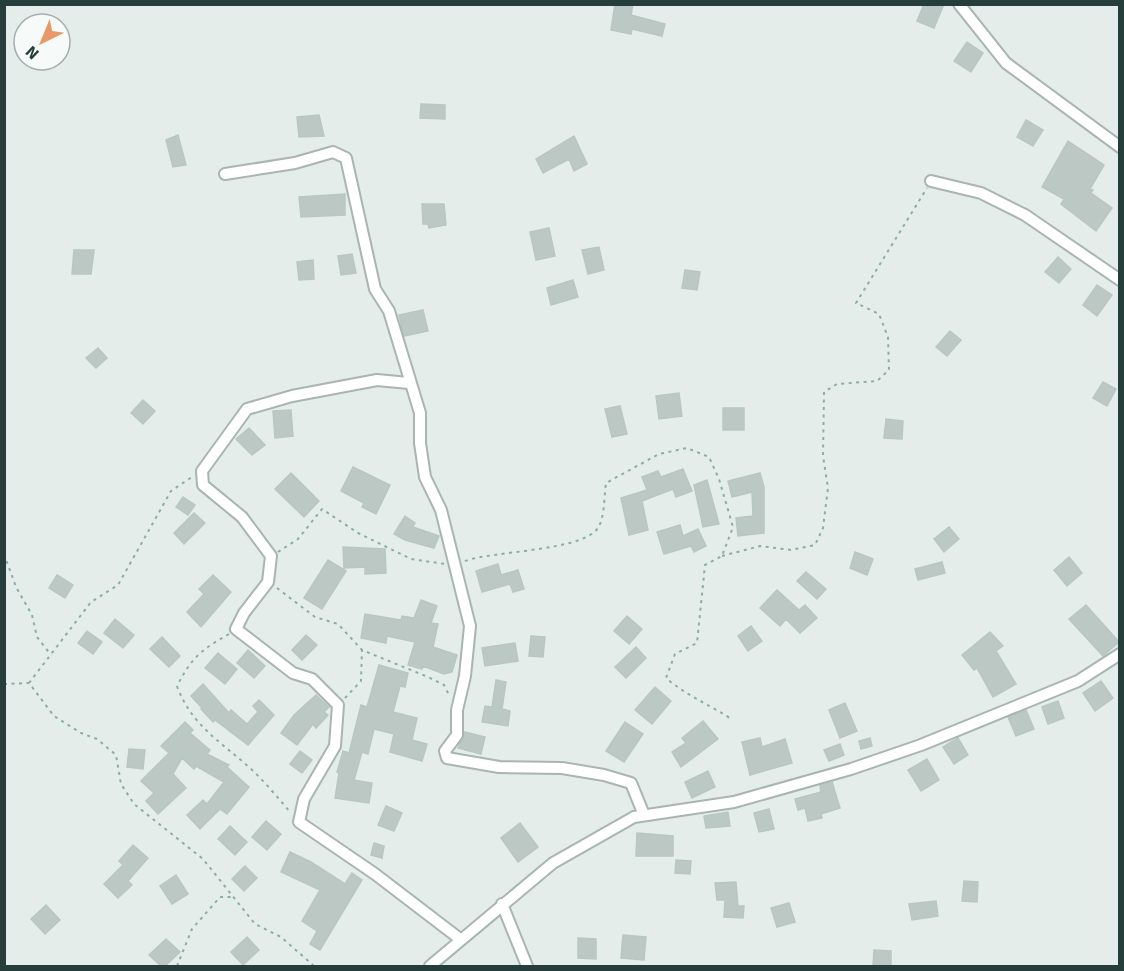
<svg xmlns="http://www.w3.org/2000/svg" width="1124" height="971" font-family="Signika,sans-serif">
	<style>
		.building { fill: #bbc8c4; stroke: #b8c7c2; stroke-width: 1.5 }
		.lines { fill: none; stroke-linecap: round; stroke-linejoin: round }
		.street-casing { stroke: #a8b5b3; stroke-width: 14 }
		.path { stroke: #88aea7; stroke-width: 2; stroke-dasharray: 3 4.5; stroke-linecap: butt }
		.street { stroke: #fff; stroke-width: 10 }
	</style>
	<rect width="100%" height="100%" fill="#e5edeb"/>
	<path class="building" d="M615 4H633L631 15 665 24 662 36 632 29 631 34 611 30Z
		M924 4H944L934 28 917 21Z
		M967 42 983 53 971 72 954 61Z
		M421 104 445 105V119L420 118Z
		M319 115 324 136 299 137 297 117Z
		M1026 120 1043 130 1033 146 1017 137Z
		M178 135 186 165 173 167 166 140Z
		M574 136 587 164 574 171 569 159 543 173 536 159Z
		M1068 141 1104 165 1090 189 1093 190 1091 193 1112 208 1096 231 1061 204 1064 199 1042 187Z
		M345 194V215L301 217 299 197Z
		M422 204H444L446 225 429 228 428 224H423Z
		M549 228 555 256 536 260 530 232Z
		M599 247 604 270 588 274 582 250Z
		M74 250H94L91 274H72Z
		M352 254 356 273 341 275 338 256Z
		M1058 257 1071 269 1059 283 1045 272Z
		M313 260 314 279 299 280 297 262Z
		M685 270 700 272 697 290 682 288Z
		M573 280 578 297 551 305 547 288Z
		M1097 285 1112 295 1097 316 1083 305Z
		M423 310 428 331 404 336 399 315Z
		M950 331 961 340 947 356 936 347Z
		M98 348 107 358 96 368 86 358Z
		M1103 382 1116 389 1107 406 1093 398Z
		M679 393 682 416 659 419 656 396Z
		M143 400 155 411 143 424 131 413Z
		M620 406 627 434 612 437 605 409Z
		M723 408H744V430H723Z
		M291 410 293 436 275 438 273 411Z
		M886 419 903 421 902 439 884 438Z
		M249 428 265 445 252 455 236 439Z
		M353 467 390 485 376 514 362 507 364 503 341 491Z
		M683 469 692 491 676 497 673 489 642 501 648 530 629 535 621 498 647 490 642 477 658 471 661 477Z
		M291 473 319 501 304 517 275 489Z
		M760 473 764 487V533L738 536 736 518 753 516 752 492 732 497 728 481Z
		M707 480 719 524 703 527 694 485Z
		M183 497 195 505 188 515 176 507Z
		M194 513 205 523 184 544 174 533Z
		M405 516 415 523 413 527 439 536 434 548 405 540 394 534Z
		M680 525 683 536 698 529 706 546 694 552 691 546 664 554 657 532Z
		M949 527 959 539 944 552 934 539Z
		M343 547 385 549 386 573 365 574V567L344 568Z
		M855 552 873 559 867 575 850 568Z
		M1069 557 1082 573 1067 586 1054 570Z
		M328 560 346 571 322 609 304 598Z
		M942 562 945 573 918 580 915 569Z
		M498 564 501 575 518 570 524 589 513 592 510 584 482 592 476 571Z
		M806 572 826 589 817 599 797 581Z
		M57 575 73 585 65 598 49 588Z
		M213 575 231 592 201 627 187 612 204 594 199 589Z
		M777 590 799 610 805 605 817 618 800 633 786 619 780 626 760 608Z
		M421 600 437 606 431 623 438 624 433 647 457 655 452 672 444 674 423 666 422 669 408 665 415 642 387 636 386 643 361 638 365 614 401 620 402 616 414 618Z
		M1086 605 1119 642 1103 656 1069 619Z
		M627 616 642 629 629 644 614 631Z
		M115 619 134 635 123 648 104 633Z
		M751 626 762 641 748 651 738 636Z
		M87 631 102 642 93 654 78 643Z
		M990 632 1003 646 996 651 1016 684 993 697 977 668 974 670 962 655Z
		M306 635 317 645 302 660 292 650Z
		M531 636 545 637 543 657 529 656Z
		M162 637 180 656 169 667 150 649Z
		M515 643 518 661 485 666 482 648Z
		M636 647 646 658 626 678 615 667Z
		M248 650 265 666 254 678 237 663Z
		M218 653 237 669 225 684 205 668Z
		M379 665 408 673 405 687 400 686 393 712 417 718 412 740 427 744 422 761 390 752 394 734 374 729 368 754 362 752 354 780 372 783 369 803 335 798 339 773 337 772 343 751 349 753 361 705 367 707Z
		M496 680 506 682 502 709 510 711 508 726 482 722 485 706 492 707Z
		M1101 681 1113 698 1095 711 1083 693Z
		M203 684 229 713 231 710 247 724 258 712 253 706 259 700 274 715 248 745 215 720 213 722 201 709 202 708 191 696Z
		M655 687 671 701 652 724 635 710Z
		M316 695 329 707 324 712 328 715 316 728 313 724 297 745 281 733 294 715Z
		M1058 701 1064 718 1048 724 1042 707Z
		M845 703 857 731 840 738 829 710Z
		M1026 710 1034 729 1016 736 1008 717Z
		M703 721 718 739 681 767 672 752 686 743 682 738Z
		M185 722 193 730 190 733 210 750 207 754 229 765 227 767 249 787 227 814 220 809 200 829 187 815 203 800 207 804 224 782 196 766 194 769 182 758 173 774 186 788 158 814 146 801 154 793 141 781 169 753 161 746Z
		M625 722 643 734 624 762 606 751Z
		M465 732 485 737 481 754 458 748Z
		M760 738 762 747 785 739 792 763 750 775 742 742Z
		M870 738 872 746 861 749 859 741Z
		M958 738 968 755 954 764 943 747Z
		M840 744 844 755 829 761 824 750Z
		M129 749 145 750 143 769 127 767Z
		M300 751 312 760 302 773 290 764Z
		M927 759 939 780 921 791 908 770Z
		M708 771 715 787 692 798 685 782Z
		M832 782 840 808 821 814 822 818 808 821 805 808 798 810 795 799 821 792 820 786Z
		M386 806 402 813 394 831 378 825Z
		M769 809 774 829 759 832 754 813Z
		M728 812 730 826 706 828 704 816Z
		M266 821 281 834 267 850 252 837Z
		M520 823 538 847 518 862 501 838Z
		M230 826 247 842 235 855 218 839Z
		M637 833 673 836V856H636Z
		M374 843 384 846 382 858 371 855Z
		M133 845 148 858 128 881 132 885 118 898 104 884 123 865 119 861Z
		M290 852 311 862 345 884 352 873 362 880 320 950 310 944 317 931 302 921 320 890 281 872Z
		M676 860 691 861 690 874 675 873Z
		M245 866 257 878 244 891 232 879Z
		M176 875 188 894 172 904 160 886Z
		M964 881 978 882 977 902 962 901Z
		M736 882 738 906H744L743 918 724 917 725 900H717L715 883Z
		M936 901 938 916 912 920 909 904Z
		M789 903 795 922 777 927 771 908Z
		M46 905 60 920 45 934 31 919Z
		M623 935 646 937 644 960 621 958Z
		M247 937 259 950 243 965 231 952Z
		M578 938 596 939V959L578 958Z
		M166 939 180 952 165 966H161L149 955Z
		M874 950 891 951V966H873Z"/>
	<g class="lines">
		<defs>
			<path id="street" d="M959 4 1006 63 1120 147
				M225 174 295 163 333 152 346 158 375 289 389 311 420 413V443L425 477 441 510 470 626 465 676 457 710V735L445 751 447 758 499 767 562 768 604 775 631 783 644 815
				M931 181 981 193 1025 215 1120 280
				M409 383 377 380 292 396 247 409 202 471 203 485 242 517 271 556 268 582 244 613 236 629 293 673 312 679 338 705 335 746 304 799 299 822 375 874 460 939
				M502 904 527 966
				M430 966 553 863 634 817 734 802 851 769 921 745 1078 681 1120 654"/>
		</defs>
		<use href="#street" class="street-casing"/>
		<path class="path" d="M278 552 298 539 322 509 358 533 411 559 445 564
			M4 554 16 587 32 615 37 637 51 655
			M722 556 760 546 791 550 815 545 823 528 828 488 823 456 824 392 837 384 877 381 889 370 888 337 879 314 856 303 927 188
			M465 561C492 551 583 551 598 528 605 517 604 495 606 483L659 454 687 448 709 457 719 479 733 527 722 556 705 565 697 643 675 654 666 678C687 696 710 705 733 720
			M277 588 315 617 338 624 362 650 428 677 444 685 450 697
			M229 634C201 650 192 657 177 686 191 725 221 742 250 768 265 782 278 798 291 813
			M29 683 91 602 118 585 171 491 192 477
			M4 684 29 683 54 716 81 733 97 739 116 755 121 784 134 804 203 859 255 924 281 937 314 966
			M345 698 361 681 362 650
			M177 966 192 929 220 897H235"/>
		<use href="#street" class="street"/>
	</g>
	<rect width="1124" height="971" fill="none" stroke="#263e3b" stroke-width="12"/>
	<g transform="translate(42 42) rotate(223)"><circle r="28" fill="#f6faf8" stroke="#a3afac" stroke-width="1.5"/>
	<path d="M0-4.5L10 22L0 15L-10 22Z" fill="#e89869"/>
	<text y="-9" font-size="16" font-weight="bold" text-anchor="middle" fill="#263e3b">N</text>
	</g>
</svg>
